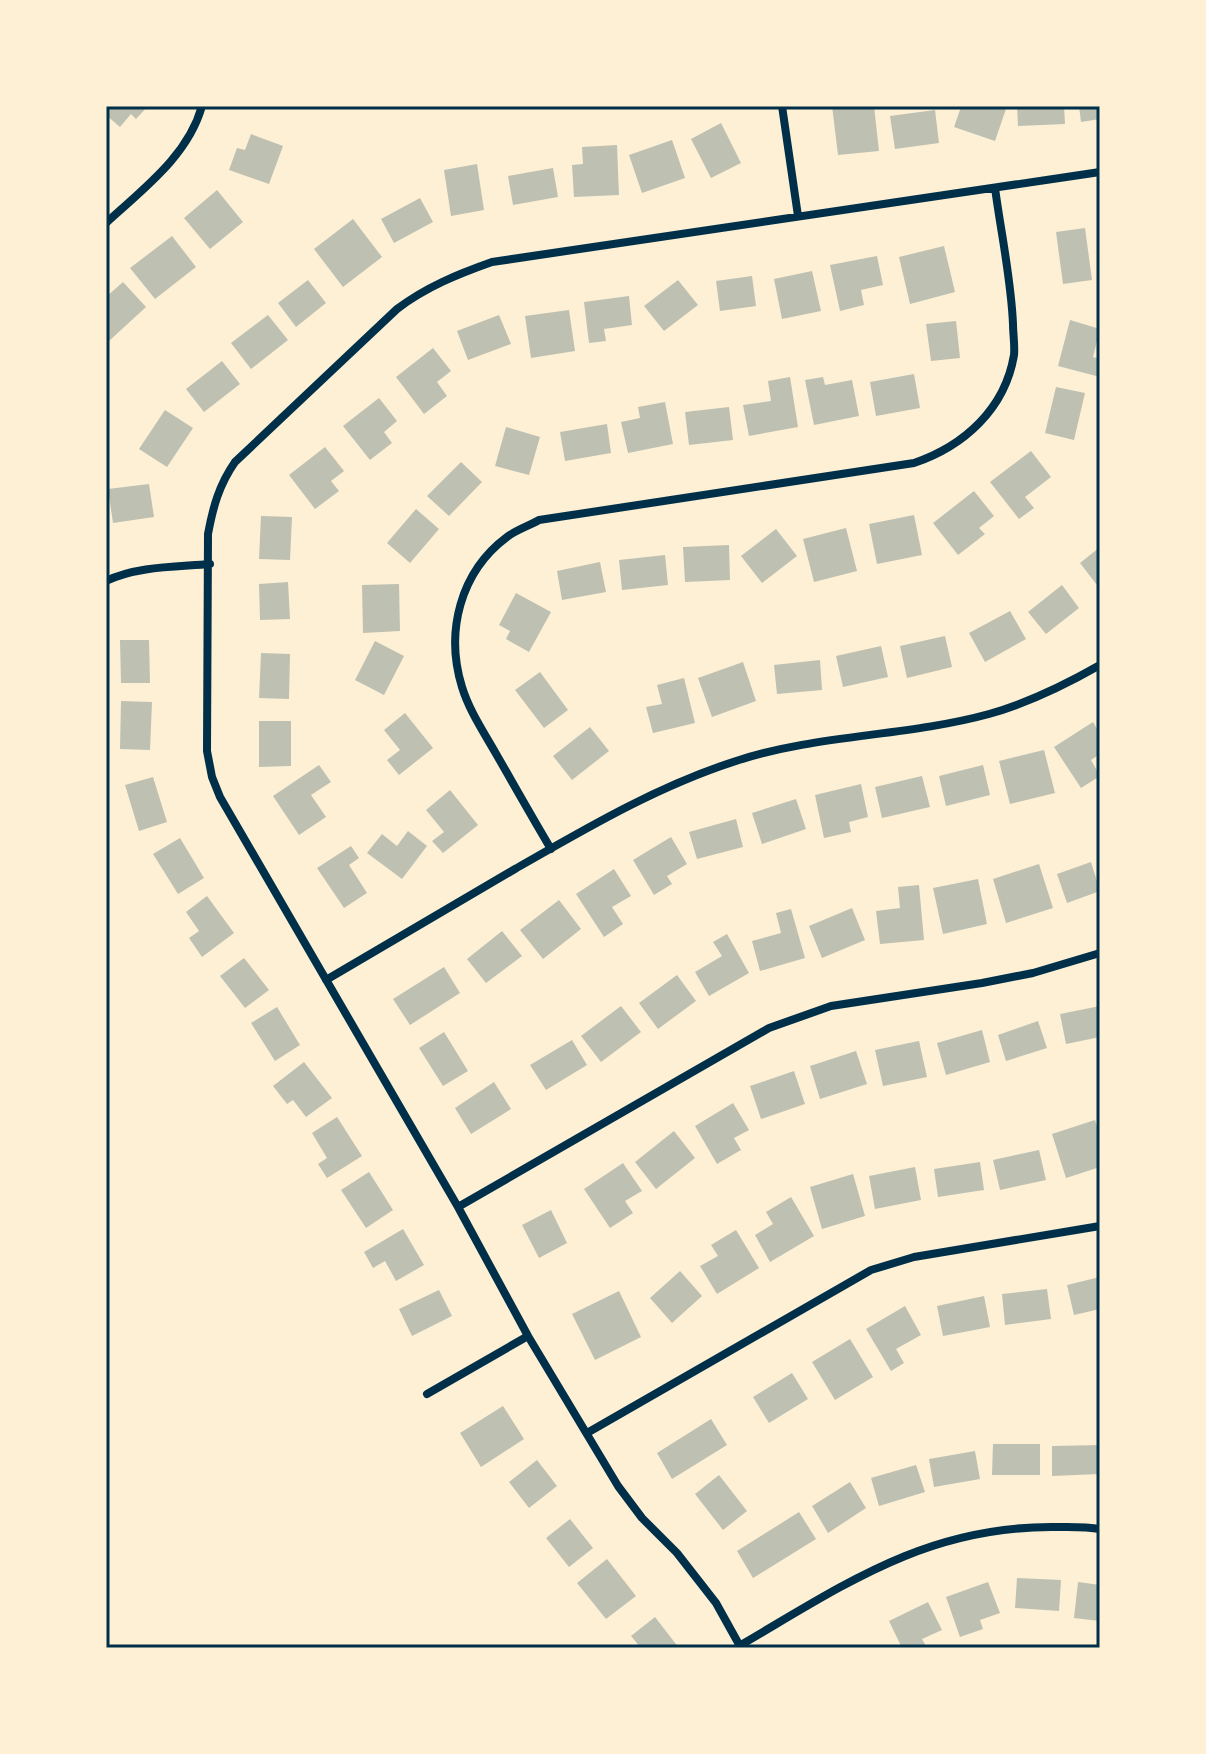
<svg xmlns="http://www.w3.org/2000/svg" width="1206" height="1754" font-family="'Source Sans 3',sans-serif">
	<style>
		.building { fill: #bec0b2 }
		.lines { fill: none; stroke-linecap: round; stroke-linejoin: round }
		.minor { stroke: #003049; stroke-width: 8 }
		.neatline { fill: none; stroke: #003049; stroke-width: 3 }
	</style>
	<rect width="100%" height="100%" fill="#fdf0d5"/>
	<path class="building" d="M106 106H148L136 119 131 114 120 127 106 115Z
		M832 106H874L879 151 838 155Z
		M968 106H1007L995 141 954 127 961 107 967 109Z
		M1017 106H1064L1065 124 1018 126Z
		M1079 106H1100V119L1081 122Z
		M935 110 939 143 895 149 890 116Z
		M721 123 741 163 711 178 691 139Z
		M251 134 283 146 269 184 229 170 237 148 245 150Z
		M672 140 685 178 642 193 629 155Z
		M617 145 619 195 574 197 572 165 583 164 582 147Z
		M477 164 484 210 451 216 444 170Z
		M553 168 558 197 513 205 508 176Z
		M217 190 243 222 210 249 184 218Z
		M420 198 433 222 394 243 381 219Z
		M353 219 382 257 343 287 314 249Z
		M1085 228 1092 280 1063 284 1056 232Z
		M172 236 196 267 155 299 130 268Z
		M944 246 955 292 910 304 899 257Z
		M877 256 883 285 861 290 864 305 840 311 830 265Z
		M812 271 821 311 782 319 774 279Z
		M752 276 756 306 720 311 716 281Z
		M308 280 326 303 296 327 278 303Z
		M678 280 698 305 664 331 644 306Z
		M123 282 146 307 109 341 106 338V297Z
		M629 296 632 325 604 329 606 341 589 343 584 302Z
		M569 310 575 351 531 358 525 316Z
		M268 315 288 340 251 369 231 343Z
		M499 315 511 344 468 360 457 331Z
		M1070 320 1100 329 1093 357 1100 359V377L1058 366Z
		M956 321 960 358 931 361 926 324Z
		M433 348 451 371 437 382 447 396 424 414 396 377Z
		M222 361 240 384 204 412 186 389Z
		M914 374 920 408 876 416 870 382Z
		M790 377 798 427 749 436 743 405 771 401 768 381Z
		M823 377 825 385 852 380 859 416 814 425 805 380Z
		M1056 387 1085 393 1074 440 1045 433Z
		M379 398 397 421 384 432 392 443 370 460 343 426Z
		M665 402 673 444 628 453 621 422 640 418 638 407Z
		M729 407 733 440 689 445 685 412Z
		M165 410 193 428 167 467 139 449Z
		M607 424 611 453 565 461 560 432Z
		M506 427 540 437 529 475 495 466Z
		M325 447 344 471 331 481 339 491 315 509 289 475Z
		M1031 451 1051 477 1025 497 1034 508 1019 519 990 482Z
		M461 462 482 482 449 516 427 496Z
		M149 484 154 517 113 523 108 489Z
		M974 491 994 516 979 528 985 534 958 555 933 523Z
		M416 509 439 529 410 563 387 543Z
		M914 515 922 555 877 564 869 524Z
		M261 516 292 517 290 560 259 559Z
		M846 528 857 571 814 582 803 539Z
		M776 529 797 556 762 583 741 556Z
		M729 545 730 580 685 582 683 547Z
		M1100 547V589L1080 563Z
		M665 555 668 585 622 590 619 560Z
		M600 562 606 592 562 600 557 571Z
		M288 582 290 619 260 620 259 584Z
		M399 584 400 631 363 633 362 585Z
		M1062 585 1079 608 1046 634 1028 612Z
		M516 593 551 612 529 652 506 639 510 631 499 625Z
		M1010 611 1026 639 985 662 969 633Z
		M945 636 952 667 907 678 900 646Z
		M120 640H149L150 683H121Z
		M375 641 404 656 384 695 355 680Z
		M881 646 888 677 843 687 836 656Z
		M261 653 290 654 289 699 259 698Z
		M820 660 822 690 777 694 774 665Z
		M743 662 756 701 712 717 698 678Z
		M540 672 568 710 544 728 515 690Z
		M684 678 695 723 653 733 646 707 662 704 657 685Z
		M121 701 152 702 150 750 120 749Z
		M405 713 433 748 399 775 387 760 400 750 384 730Z
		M259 721H291V766L259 767Z
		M1093 722 1100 734V754L1091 760 1100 776 1081 788 1054 747Z
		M590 727 609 751 572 780 553 756Z
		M1044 750 1055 793 1010 804 999 761Z
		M319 765 331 782 311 795 326 817 299 835 273 796Z
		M983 765 990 795 946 806 939 776Z
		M922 776 930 807 882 818 875 787Z
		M153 777 167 822 139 831 125 785Z
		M861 784 868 817 849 822 851 832 824 838 815 795Z
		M450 790 478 825 443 853 432 841 444 832 426 810Z
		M796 799 806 829 762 844 752 813Z
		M736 819 743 847 697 859 689 832Z
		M408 831 427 846 402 879 367 853 382 834 397 846Z
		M671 837 687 864 667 876 672 884 654 895 633 860Z
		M180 838 204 878 178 894 153 854Z
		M351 846 359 858 349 865 367 893 344 908 317 868Z
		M1091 862 1100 891 1067 903 1057 874Z
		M1039 864 1053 908 1006 923 993 879Z
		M614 869 631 896 612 907 623 924 604 937 576 894Z
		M978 879 987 924 943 934 933 888Z
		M919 885 924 940 880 944 876 911 900 908 898 887Z
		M207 896 234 933 202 957 189 938 199 931 186 912Z
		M559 900 581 929 543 959 520 930Z
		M852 908 865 940 822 958 809 926Z
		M791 909 805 958 760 971 752 941 781 933 776 913Z
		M502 931 522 956 486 983 467 959Z
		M727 934 749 973 709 996 695 972 722 956 713 942Z
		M244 958 269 990 245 1008 220 976Z
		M444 967 460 993 410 1025 393 999Z
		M677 975 696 1001 658 1029 639 1003Z
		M621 1006 641 1032 601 1062 581 1036Z
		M1100 1006V1037L1066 1044 1060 1014Z
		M277 1007 300 1045 275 1061 251 1023Z
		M1038 1021 1047 1048 1006 1061 998 1035Z
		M982 1030 990 1062 946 1075 937 1043Z
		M444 1032 468 1071 443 1086 419 1048Z
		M572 1040 587 1065 546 1090 530 1065Z
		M919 1041 927 1077 883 1086 875 1050Z
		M856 1051 867 1084 820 1099 810 1066Z
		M304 1062 332 1098 306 1117 293 1100 287 1104 273 1086Z
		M794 1071 805 1104 761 1119 750 1086Z
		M494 1082 511 1109 471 1134 455 1108Z
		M733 1103 749 1130 734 1138 741 1150 717 1164 695 1126Z
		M337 1117 362 1156 327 1178 318 1164 327 1158 312 1133Z
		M1095 1120 1100 1136V1167L1066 1178 1052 1134Z
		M674 1131 695 1158 656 1189 635 1162Z
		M1039 1150 1046 1180 1000 1190 993 1160Z
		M980 1162 984 1190 938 1197 934 1169Z
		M623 1163 642 1191 625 1201 633 1213 610 1228 584 1189Z
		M915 1167 921 1200 875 1209 869 1176Z
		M369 1172 393 1210 366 1228 341 1190Z
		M853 1174 865 1216 822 1229 810 1187Z
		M791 1197 814 1236 770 1262 755 1235 773 1224 766 1212Z
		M551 1210 567 1243 539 1258 522 1225Z
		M403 1229 424 1265 396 1281 385 1261 373 1268 364 1252Z
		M736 1230 759 1268 717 1294 700 1266 718 1256 711 1245Z
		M680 1271 702 1296 672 1323 650 1298Z
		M1100 1277V1309L1074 1315 1067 1285Z
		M1047 1289 1051 1319 1005 1325 1002 1294Z
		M439 1290 452 1316 412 1336 399 1309Z
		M619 1291 641 1337 595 1360 572 1314Z
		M984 1296 990 1327 943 1336 937 1306Z
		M905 1306 921 1335 896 1349 904 1363 891 1371 866 1329Z
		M850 1339 873 1377 835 1400 812 1362Z
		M792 1373 808 1399 769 1423 753 1397Z
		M503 1406 524 1439 481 1467 460 1433Z
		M711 1419 727 1445 672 1479 657 1453Z
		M993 1444H1040V1475H992Z
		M1100 1445V1474L1052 1476V1446Z
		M975 1451 980 1479 934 1487 929 1459Z
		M537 1460 557 1486 529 1508 509 1482Z
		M916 1465 925 1492 879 1506 871 1478Z
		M719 1475 747 1511 723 1530 695 1494Z
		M850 1482 866 1508 828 1533 812 1506Z
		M799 1512 816 1539 753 1578 737 1551Z
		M570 1519 593 1548 569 1567 546 1538Z
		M607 1559 636 1596 606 1619 577 1583Z
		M1017 1578 1061 1580 1059 1611 1015 1608Z
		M988 1582 1000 1613 980 1620 983 1629 960 1637 946 1597Z
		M1078 1582 1100 1585V1621L1074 1618Z
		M928 1602 942 1630 922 1639 927 1648H902L889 1621Z
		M655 1617 679 1648H641L631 1636Z"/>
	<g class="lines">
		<path class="minor" d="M782 106 798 216
			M106 223C143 189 188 156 202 106
			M106 581C137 566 176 567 210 564
			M551 849C532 817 514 785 495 752 483 731 469 710 462 687 445 632 460 572 507 537 516 530 529 526 539 520L914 463C964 446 1005 409 1014 355 1015 345 1013 334 1013 324 1011 278 1001 233 995 188
			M326 980C389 943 452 906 515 869 585 829 656 787 733 762 816 734 905 737 989 714 1028 703 1065 685 1100 665
			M458 1207 769 1028 831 1006 982 983 1033 973 1100 953
			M427 1394 528 1336
			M587 1433 871 1270 914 1257 1100 1226
			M739 1646C844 1585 925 1527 1051 1527 1067 1527 1084 1526 1100 1529
			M741 1648 716 1603 677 1553 642 1518 618 1486 528 1336 458 1207 220 797 212 777 207 751 208 534C213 507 219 485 235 462L397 309C426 287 458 274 492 262L1100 172"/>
	</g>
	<rect width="1206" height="1754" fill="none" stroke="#fdf0d5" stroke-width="216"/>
	<rect x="108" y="108" width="990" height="1538" class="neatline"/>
</svg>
